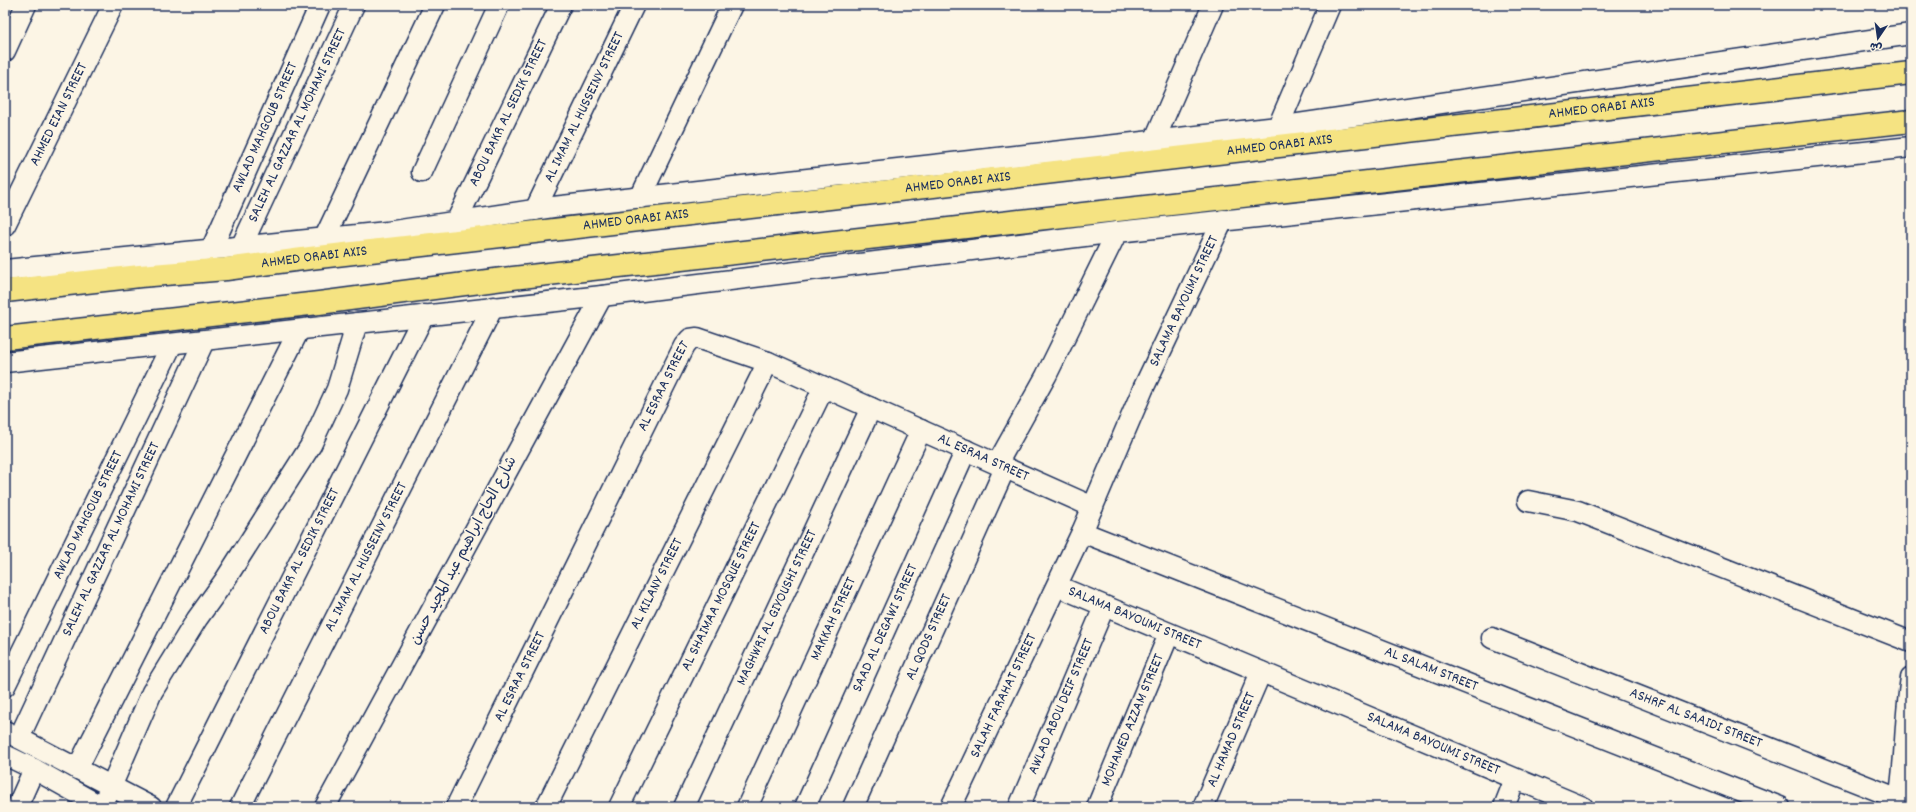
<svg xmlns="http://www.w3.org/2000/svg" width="1916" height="812" font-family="Dekko,'Playpen Sans Arabic',sans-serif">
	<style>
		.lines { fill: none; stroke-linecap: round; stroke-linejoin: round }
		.minor-casing { stroke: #1b2f5e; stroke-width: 23 }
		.highway-casing { stroke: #1b2f5e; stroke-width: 25 }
		.minor { stroke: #fcf5e5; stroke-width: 20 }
		.highway { stroke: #f5e382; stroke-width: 22 }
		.labels { text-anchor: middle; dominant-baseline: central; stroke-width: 3; stroke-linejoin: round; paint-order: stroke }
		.street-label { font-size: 15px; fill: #1b2f5e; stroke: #fcf5e5 }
	</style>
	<rect width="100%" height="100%" fill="#fcf5e5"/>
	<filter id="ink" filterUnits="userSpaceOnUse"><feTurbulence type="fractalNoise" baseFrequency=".025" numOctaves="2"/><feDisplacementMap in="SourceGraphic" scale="8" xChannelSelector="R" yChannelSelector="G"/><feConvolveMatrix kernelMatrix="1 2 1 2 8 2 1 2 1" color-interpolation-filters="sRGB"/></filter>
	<g filter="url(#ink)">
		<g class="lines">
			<defs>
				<g id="minor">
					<path d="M5 51 26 5"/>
					<path d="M1278 127 1330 5"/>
					<path d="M1154 141 1213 5"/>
					<path d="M422 172 499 5"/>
					<path d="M640 198 732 5"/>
					<path id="s1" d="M535 210 634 5"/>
					<path id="s2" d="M456 222 561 5"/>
					<path id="s3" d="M5 225 113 5"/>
					<path d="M324 239 435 5"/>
					<path id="s4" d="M241 247 354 5"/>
					<path id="s5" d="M211 250 320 5"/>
					<path d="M5 270 387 232 553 207 1278 127 1911 34"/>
					<path d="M5 362 602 296 1117 232 1911 147"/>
					<path d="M997 464 1046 376 1117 232"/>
					<path d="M1528 501 1578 511 1911 642"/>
					<path id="s6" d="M1082 532 1780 807"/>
					<path id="s7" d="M1057 586 1583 807"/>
					<path id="s8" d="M1492 638 1899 799"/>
					<path id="s9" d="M5 686 172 344"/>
					<path d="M5 731 151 807"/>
					<path id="s10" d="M19 738 204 341"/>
					<path d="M5 755 34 769 102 807"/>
					<path d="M77 769 299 330"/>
					<path d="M17 807 34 769"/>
					<path d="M101 807 111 787 152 692 197 619 225 580 311 445 337 389 357 323"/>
					<path id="s11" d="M176 807 424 315"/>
					<path id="s12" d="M240 807 493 307"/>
					<path d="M325 807 602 296"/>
					<path id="s13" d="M456 807 684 346 690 339 697 338 768 362 1093 507"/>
					<path id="s14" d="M546 807 768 362"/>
					<path id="s15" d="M619 807 824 387"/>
					<path id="s16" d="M684 807 871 408"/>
					<path id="s17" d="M747 807 921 430"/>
					<path id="s18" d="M805 807 966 450"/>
					<path id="s19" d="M853 807 1005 468"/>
					<path id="s20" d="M951 807 1082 532 1143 389 1223 220"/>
					<path id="s21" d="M1019 807 1104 607"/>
					<path id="s22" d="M1097 807 1169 634"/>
					<path id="s23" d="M1203 807 1261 672"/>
					<path d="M1504 807 1515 779"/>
					<path d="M1898 807C1906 764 1904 721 1911 678"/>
				</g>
				<g id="highway">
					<path id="s24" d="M5 291 140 276 226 269 310 258 1911 73"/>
					<path d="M5 338 319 303 503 279 1911 121"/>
				</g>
			</defs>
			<use href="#minor" class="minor-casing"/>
			<use href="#highway" class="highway-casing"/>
			<use href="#minor" class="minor"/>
			<use href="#highway" class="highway"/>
		</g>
	</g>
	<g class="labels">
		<g class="street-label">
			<text stroke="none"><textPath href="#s1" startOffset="114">AL IMAM AL HUSSEINY STREET</textPath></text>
			<text stroke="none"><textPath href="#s24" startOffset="1607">AHMED ORABI AXIS</textPath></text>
			<text stroke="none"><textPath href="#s2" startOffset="121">ABOU BAKR AL SEDIK STREET</textPath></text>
			<text stroke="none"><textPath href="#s3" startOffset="123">AHMED EIAN STREET</textPath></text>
			<text stroke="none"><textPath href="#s4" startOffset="134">SALEH AL GAZZAR AL MOHAMI STREET</textPath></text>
			<text stroke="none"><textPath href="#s5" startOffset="134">AWLAD MAHGOUB STREET</textPath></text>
			<text stroke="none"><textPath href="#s24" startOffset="1283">AHMED ORABI AXIS</textPath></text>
			<text stroke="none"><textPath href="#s24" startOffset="959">AHMED ORABI AXIS</textPath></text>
			<text stroke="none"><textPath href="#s24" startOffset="635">AHMED ORABI AXIS</textPath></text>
			<text stroke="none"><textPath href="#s24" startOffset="311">AHMED ORABI AXIS</textPath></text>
			<text stroke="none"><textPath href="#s20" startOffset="557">SALAMA BAYOUMI STREET</textPath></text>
			<text stroke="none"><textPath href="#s13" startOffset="469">AL ESRAA STREET</textPath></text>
			<text stroke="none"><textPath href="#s13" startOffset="841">AL ESRAA STREET</textPath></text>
			<text stroke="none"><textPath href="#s9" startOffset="190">AWLAD MAHGOUB STREET</textPath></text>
			<text stroke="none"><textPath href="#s10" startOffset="219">SALEH AL GAZZAR AL MOHAMI STREET</textPath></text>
			<text transform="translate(464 551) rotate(-62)">شارع الحاج ابراهيم عبد المجيد حسن</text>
			<text stroke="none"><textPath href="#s12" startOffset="280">AL IMAM AL HUSSEINY STREET</textPath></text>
			<text stroke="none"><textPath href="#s11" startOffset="275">ABOU BAKR AL SEDIK STREET</textPath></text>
			<text stroke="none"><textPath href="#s14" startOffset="249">AL KILANY STREET</textPath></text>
			<text stroke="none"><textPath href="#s15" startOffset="234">AL SHAIMAA MOSQUE STREET</textPath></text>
			<text stroke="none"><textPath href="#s16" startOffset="220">MAGHWRI AL GIYOUSHI STREET</textPath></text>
			<text stroke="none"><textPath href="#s17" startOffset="207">MAKKAH STREET</textPath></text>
			<text stroke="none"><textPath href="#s7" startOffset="84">SALAMA BAYOUMI STREET</textPath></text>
			<text stroke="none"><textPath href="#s18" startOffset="196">SAAD AL DEGAWI STREET</textPath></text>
			<text stroke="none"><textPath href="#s19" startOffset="186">AL QODS STREET</textPath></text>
			<text stroke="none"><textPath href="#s6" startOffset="375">AL SALAM STREET</textPath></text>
			<text stroke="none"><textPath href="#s13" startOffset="145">AL ESRAA STREET</textPath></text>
			<text stroke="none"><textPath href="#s20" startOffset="123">SALAH FARAHAT STREET</textPath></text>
			<text stroke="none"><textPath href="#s21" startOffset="109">AWLAD ABOU DEIF STREET</textPath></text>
			<text stroke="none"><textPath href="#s8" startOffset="219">ASHRF AL SAAIDI STREET</textPath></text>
			<text stroke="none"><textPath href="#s22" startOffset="94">MOHAMED AZZAM STREET</textPath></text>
			<text stroke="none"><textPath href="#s23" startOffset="73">AL HAMAD STREET</textPath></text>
			<text stroke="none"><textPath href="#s7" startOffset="408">SALAMA BAYOUMI STREET</textPath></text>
		</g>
	</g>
	<rect width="1916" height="812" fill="none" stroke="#fcf5e5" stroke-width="20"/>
	<rect x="10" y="10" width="1896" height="792" fill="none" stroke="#1b2f5e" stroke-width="1.5" filter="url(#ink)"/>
	<g transform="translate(1878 38) rotate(193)" stroke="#fcf5e5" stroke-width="3" paint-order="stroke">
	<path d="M0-3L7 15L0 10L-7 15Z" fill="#1b2f5e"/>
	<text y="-6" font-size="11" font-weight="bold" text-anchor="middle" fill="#1b2f5e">ش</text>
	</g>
</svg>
